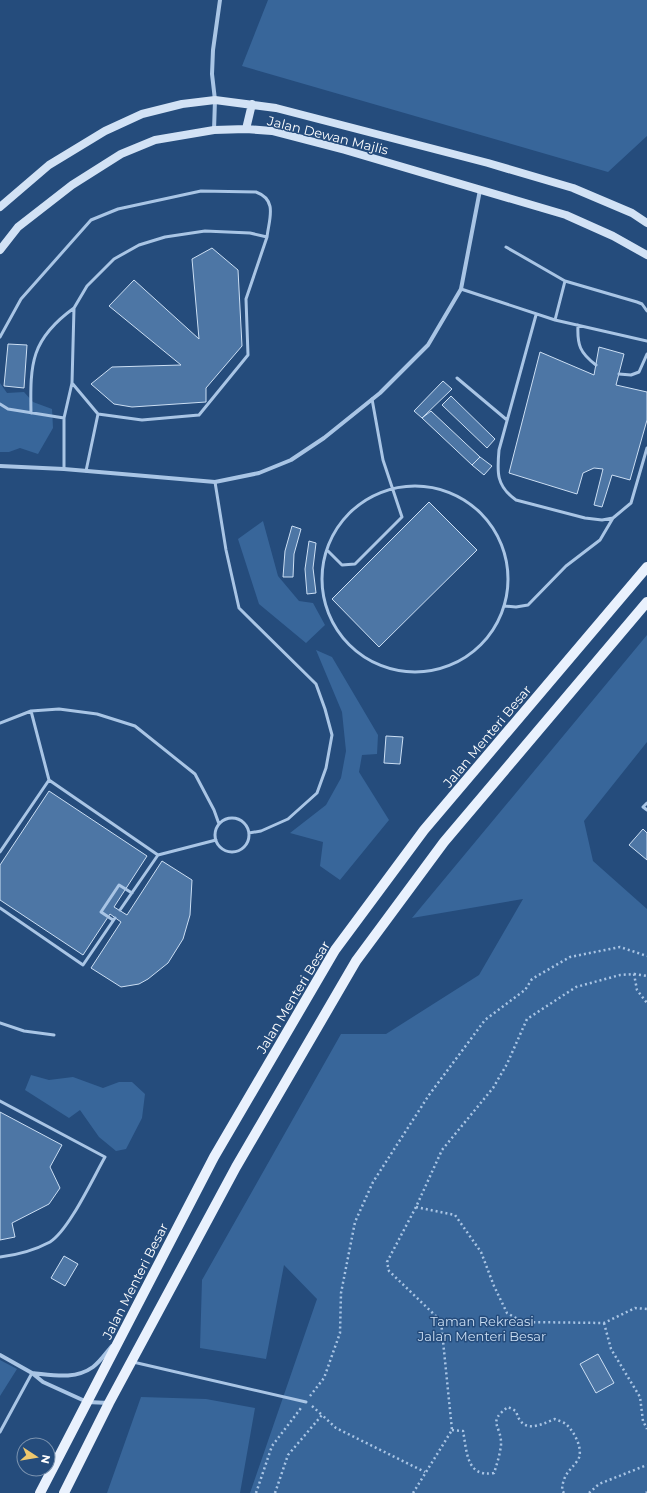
<svg xmlns="http://www.w3.org/2000/svg" width="647" height="1493" font-family="Montserrat,sans-serif">
	<style>
		.green { fill: #38669a }
		.building { fill: #4d76a5; stroke: #ccdff4 }
		.lines { fill: none; stroke-linecap: round; stroke-linejoin: round }
		.path { stroke: #a9c5e5; stroke-width: 2.5; stroke-dasharray: 2 3; stroke-linecap: butt }
		.lane { stroke: #a9c5e5; stroke-width: 3 }
		.street { stroke: #a9c5e5; stroke-width: 4 }
		.secondary { stroke: #d2e2f5; stroke-width: 8 }
		.primary { stroke: #e9f1fd; stroke-width: 10 }
		.labels { text-anchor: middle; dominant-baseline: central; stroke-width: 3; stroke-linejoin: round; paint-order: stroke }
		.street-label { font-size: 13px; fill: #fff; stroke: #254c7c }
		.park-label { font-size: 13px; fill: #ccdff4; stroke: #254c7c }
	</style>
	<rect width="100%" height="100%" fill="#254c7c"/>
	<path class="green" d="M268 0H647V136L608 172 242 66Z
		M0 383 7 393 24 392 33 402 52 409 53 428 38 454 20 448 9 452H0Z
		M263 521 278 576 299 601 313 603 325 625 306 643 259 604 238 539Z
		M647 635V742L584 821 593 861 647 909V1493H250L317 1299 284 1265 266 1359 200 1348 202 1280 341 1034H386L479 975 523 899 412 918Z
		M316 650 332 657 378 735 377 754 362 755 359 772 389 820 340 880 320 866 323 842 290 833 326 805 341 778 346 751 342 712Z
		M31 1075 49 1080 73 1077 103 1088 119 1082H132L145 1094 142 1118 126 1149 116 1151 99 1137 80 1110 69 1118 25 1090Z
		M0 1360 17 1369 0 1396Z
		M141 1397 206 1399 255 1408 240 1493H107Z"/>
	<path class="building" d="M212 248 238 270 242 346 206 388V402L132 407 114 404 91 384 112 367 181 365 109 306 134 280 199 339 192 259Z
		M8 344 27 345 24 388 4 386Z
		M599 347 624 354 616 385 647 392V420L630 480 612 475 602 507 594 505 603 469 594 468 583 473 577 494 509 473 540 352 594 375Z
		M443 381 452 389 422 418 414 411Z
		M451 396 495 439 487 448 442 405Z
		M431 411 480 457 472 465 422 418Z
		M480 457 492 466 484 475 472 465Z
		M429 502 477 550 379 647 332 599Z
		M292 526 301 529 294 554 293 577H283L285 551Z
		M309 541 316 543 313 568 316 593 307 594 305 569Z
		M386 736 403 737 400 764 384 763Z
		M49 791 147 856 114 907 127 915 162 861 192 880 190 915 183 939 168 963 148 979 139 984 121 987 91 968 121 922 110 914 83 955 0 900V865Z
		M643 829 647 833V860L629 845Z
		M0 1112 62 1145 50 1167 60 1188 49 1204 12 1223 15 1237 0 1240Z
		M64 1256 78 1264 65 1286 51 1278Z
		M598 1354 614 1383 596 1393 580 1364Z"/>
	<g class="lines">
		<path class="path" d="M634 974 647 976
			M416 1207 455 1215 481 1252 494 1286 507 1313 523 1322 604 1323 635 1308 647 1309
			M604 1323 611 1349 640 1397 643 1421 647 1429
			M310 1396 324 1378 340 1333 341 1293 355 1222 373 1182 429 1095 485 1020 525 990 532 979 570 957 620 947 647 956
			M312 1406 322 1415
			M452 1430 463 1431C467 1451 466 1478 494 1473 497 1464 500 1454 501 1445 502 1425 486 1423 508 1407L516 1411C522 1434 538 1426 555 1419 559 1421 564 1422 567 1425 574 1432 584 1449 578 1460 570 1471 563 1474 562 1490L564 1493
			M256 1493 272 1446 301 1408
			M275 1493 288 1455 322 1415 336 1428 425 1472
			M413 1493 452 1430 441 1321 389 1271 387 1262 416 1207 442 1150 493 1088 507 1064 527 1019 576 987 620 975 634 974 637 990 647 1003
			M589 1493 599 1484 647 1465
			M646 1493 647 1492"/>
		<path class="lane" d="M506 247 565 281
			M461 289 555 320 647 341
			M536 315 499 450C497 472 496 486 516 500L585 518 602 520 613 518 631 503 647 448
			M555 320 565 281 637 302 642 304 647 311
			M578 325C577 345 580 353 596 365
			M0 337 21 299 91 220 118 209 201 191 256 192C278 200 269 219 267 237
			M619 374 631 375 639 372 647 354
			M457 378 507 420
			M0 404 8 409 64 418
			M31 413C30 363 31 339 74 308
			M64 469V418L72 383 74 308 87 286 114 259 139 245 165 237 205 231 250 233 267 237 246 299 248 355 199 415 142 420 98 414 72 383
			M86 471 98 414
			M215 482 226 550 239 608 316 684 325 709 332 735 326 768 317 793 288 819 261 831 249 833
			M322 579a93 93 0 1 1 186 0a93 93 0 1 1-186 0Z
			M328 551 342 565 355 564 402 517 383 460 372 399
			M504 606 516 607 528 605 566 566 600 540 613 518
			M31 711 49 780
			M0 723 31 711 59 709 97 714 135 726 195 774 214 810 219 824
			M647 803 643 807 647 810
			M215 835a17 17 0 1 1 34 0a17 17 0 1 1-34 0Z
			M0 852 49 780 158 855 120 910
			M158 855 216 840
			M0 908 83 965 115 918
			M113 920 101 912 119 885 132 893
			M0 1023 24 1031 54 1035
			M0 1101 105 1157C93 1178 69 1230 50 1242 35 1250 17 1255 0 1257
			M133 1362 306 1402
			M0 1432 32 1373"/>
		<path class="street" d="M214 130 215 100 212 74 213 50 220 0
			M0 466 64 469 215 482 259 473 291 460 324 438 380 393 428 345 461 289 480 190
			M0 1355 32 1373 43 1382 87 1402 109 1403
			M32 1373C53 1375 75 1380 93 1367 100 1362 106 1353 112 1346"/>
		<path class="secondary" d="M246 129 252 104
			M0 207 49 165 105 131 142 114 182 104 215 100 276 108 488 163 573 188 632 213 647 223
			M0 250 18 227 72 185 121 154 155 140 214 130 246 129 272 131 345 150 566 215 613 236 647 255"/>
		<path class="primary" d="M40 1493 214 1157 335 950 424 830 647 567
			M64 1493 109 1403 236 1167 356 961 444 842 647 602"/>
	</g>
	<g class="labels">
		<g class="street-label">
			<text transform="translate(328 135) rotate(14)">Jalan Dewan Majlis</text>
			<text transform="translate(487 736) rotate(-50)">Jalan Menteri Besar</text>
			<text transform="translate(293 997) rotate(-59)">Jalan Menteri Besar</text>
			<text transform="translate(135 1281) rotate(-63)">Jalan Menteri Besar</text>
		</g>
		<g class="park-label">
			<text x="482" y="1321">Taman Rekreasi<tspan x="482" dy="15">Jalan Menteri Besar</tspan></text>
		</g>
	</g>
	<g transform="translate(36 1457) rotate(102)"><circle r="19" fill="#254c7c" stroke="#7c94b0"/>
	<path d="M0-3L7 15L0 10L-7 15Z" fill="#efc86d"/>
	<text y="-6" font-size="11" font-weight="bold" text-anchor="middle" fill="#ffffff">N</text>
	</g>
</svg>
